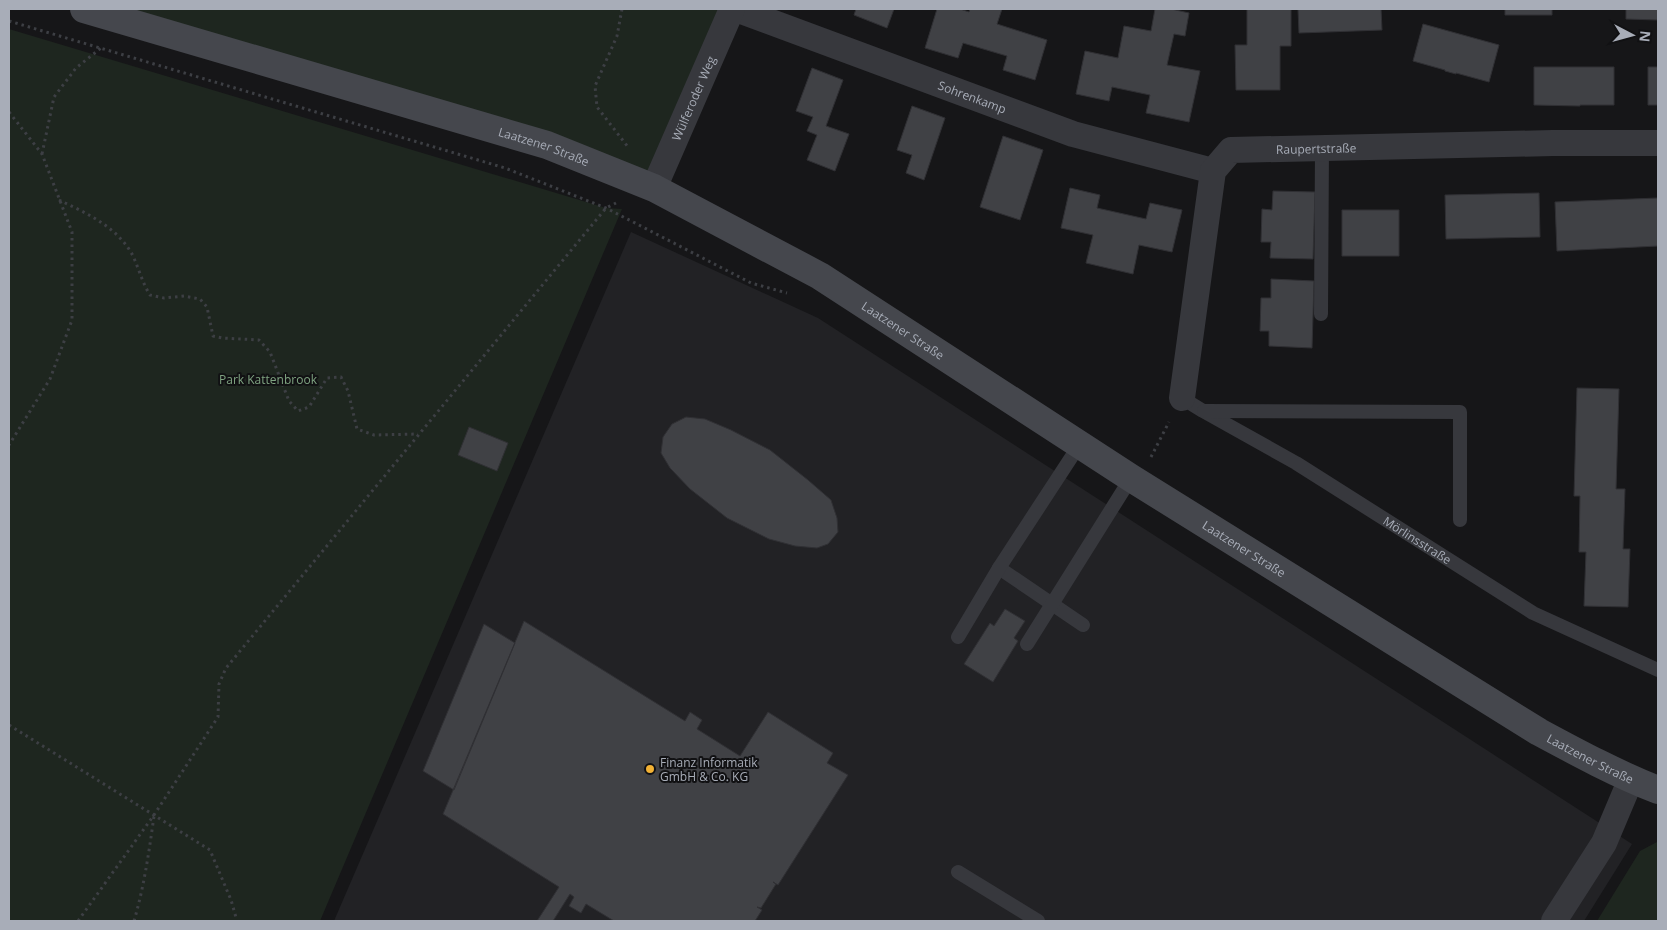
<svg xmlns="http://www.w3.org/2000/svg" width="1667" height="930" font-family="'Open Sans',sans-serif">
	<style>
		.built { fill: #222225 }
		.green { fill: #1e261f }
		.building { fill: #404145; stroke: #303034 }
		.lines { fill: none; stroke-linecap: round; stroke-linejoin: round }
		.path { stroke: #3d3f44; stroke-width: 3; stroke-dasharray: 2.5 4; stroke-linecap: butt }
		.lane { stroke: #37383d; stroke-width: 14 }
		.street { stroke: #37383d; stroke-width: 26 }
		.secondary { stroke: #45474d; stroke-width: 28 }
		.poi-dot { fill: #f2b134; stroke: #111113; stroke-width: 2 }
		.labels { text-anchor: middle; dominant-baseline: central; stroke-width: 4; stroke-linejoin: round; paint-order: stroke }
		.street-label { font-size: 12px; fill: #a8adb8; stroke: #111113 }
		.park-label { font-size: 12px; fill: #7fa381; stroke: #111113 }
		.poi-label { font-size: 12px; fill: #a8adb8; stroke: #111113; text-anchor: start }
	</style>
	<rect width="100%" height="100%" fill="#161618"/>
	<path class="built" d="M631 232 818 318 1632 844 1584 921H334Z"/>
	<path class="green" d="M84 9H727L654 188Z
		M9 29 606 208 622 209 320 921H9Z
		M1657 842H1658V921H1597L1640 851Z"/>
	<path class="building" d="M856 9H894L887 28 854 15Z
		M937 9H960L969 12 970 9H1002L997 24 1047 40 1035 80 1003 70 1007 56 963 43 958 58 925 48Z
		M1155 9H1171L1189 13 1185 36 1174 34 1167 65 1200 71 1189 122 1146 113 1150 95 1112 87 1109 101 1076 94 1085 51 1118 58 1124 26 1151 31Z
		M1247 9H1291V46H1280V90H1236L1235 45H1247Z
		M1298 9H1381L1382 30 1299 33Z
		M1505 9H1552V15H1505Z
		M1626 9H1658V20L1626 19Z
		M1423 24 1499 45 1489 82 1456 73V74L1445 71V70L1413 61Z
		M1534 67H1614V105H1580V106L1534 105Z
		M1648 67H1658V105H1648Z
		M812 68 843 80 826 126 849 134 835 171 807 160 817 135 807 131 813 117 796 111Z
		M912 106 945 118 924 180 906 173 912 155 897 150Z
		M1003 136 1043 150 1020 220 980 207Z
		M1070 188 1100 195 1097 208 1146 219 1150 203 1182 210 1172 252 1139 245 1133 274 1086 263 1093 235 1061 228Z
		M1273 191 1315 192 1313 259 1270 258 1271 242H1261L1262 209 1272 210Z
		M1539 193 1540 237 1446 239 1445 195Z
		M1658 198V246L1557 251 1555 202Z
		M1342 210H1399V256H1342Z
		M1271 279 1314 281 1312 348 1269 346V331H1260L1261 298H1271Z
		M1577 388 1619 389 1616 489H1625L1623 549H1630L1628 607 1584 606 1586 552H1579L1580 496H1574Z
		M686 417 705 419 731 430 770 450 808 480 831 500 837 518 838 532 828 544 817 548 795 546 769 539 727 518 690 489 670 468 661 453 663 437 672 424Z
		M469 427 508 443 497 471 458 455Z
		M1005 609 1025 621 1014 638 1018 641 993 682 964 664 990 623 994 626Z
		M524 621 685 721 690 712 702 720 697 729 740 756 768 712 833 753 827 763 848 775 778 885 773 882 776 884 761 908 757 907 762 910 755 921H614L586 904 581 913 569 906 574 897 570 894 553 921H537L559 887 443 814Z
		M484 624 515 643 454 790 423 771Z"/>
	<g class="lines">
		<path class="path" d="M622 9 617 36 595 86 597 107 628 147
			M9 21 505 168 606 208 751 283 787 293
			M9 112 42 154 72 232V320L50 379 9 445
			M42 154 54 97 76 68 101 48
			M59 200C86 213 118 227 133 256 139 269 142 282 150 295L164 298 184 296 200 299 207 307 213 336 222 338 259 340 270 352 289 401 298 411 309 407 327 378 341 377 348 391 357 429 374 435 418 434
			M1151 457 1169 422
			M9 725 210 850 231 900 237 921
			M78 921 154 815 218 717 219 684 226 668 606 208 616 203
			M134 921C144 887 149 852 154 816"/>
		<g class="lane">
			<path d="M1321 314 1322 148"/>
			<path id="s1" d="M1182 398 1203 411 1296 463 1533 613 1658 670"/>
			<path d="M1204 411 1460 412V520"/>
			<path d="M999 568 1083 625"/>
			<path d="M958 637 999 568 1080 444"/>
			<path d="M1027 644 1131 478"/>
			<path d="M958 872 1038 921"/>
		</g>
		<g class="street">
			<path id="s2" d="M736 9 1073 134 1213 171"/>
			<path id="s3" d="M654 188 732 9"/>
			<path id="s4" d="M1182 398 1213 171 1231 150 1553 143H1658"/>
			<path d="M1554 921 1604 843 1631 779"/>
		</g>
		<path class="secondary" id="s5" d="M84 9 547 145 654 188 820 276 1131 478 1539 732C1578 753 1617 774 1658 790"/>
	</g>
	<circle class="poi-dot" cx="650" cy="769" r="5"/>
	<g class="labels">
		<g class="street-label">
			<text stroke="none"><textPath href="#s2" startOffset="252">Sohrenkamp</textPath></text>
			<text stroke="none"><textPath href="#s3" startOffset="98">Wülferoder Weg</textPath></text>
			<text stroke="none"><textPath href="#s5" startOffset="480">Laatzener Straße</textPath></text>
			<text stroke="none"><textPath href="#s4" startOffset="342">Raupertstraße</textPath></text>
			<text stroke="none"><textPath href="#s5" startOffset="885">Laatzener Straße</textPath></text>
			<text stroke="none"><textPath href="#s1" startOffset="275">Mörlinsstraße</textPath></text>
			<text stroke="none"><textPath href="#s5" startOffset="1290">Laatzener Straße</textPath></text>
			<text stroke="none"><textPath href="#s5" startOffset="1695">Laatzener Straße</textPath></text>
		</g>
		<g class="park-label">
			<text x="268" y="379">Park Kattenbrook</text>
		</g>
		<g class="poi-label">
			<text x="660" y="762">Finanz Informatik<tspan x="660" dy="14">GmbH &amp; Co. KG</tspan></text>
		</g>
	</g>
	<rect width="1667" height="930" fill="none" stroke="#a8adb8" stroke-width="20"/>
	<g transform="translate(1632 35) rotate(96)" stroke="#111113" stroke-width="4" paint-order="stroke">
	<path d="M0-4L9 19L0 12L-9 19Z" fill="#a8adb8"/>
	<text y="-8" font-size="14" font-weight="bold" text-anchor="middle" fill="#a8adb8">N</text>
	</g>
</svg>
